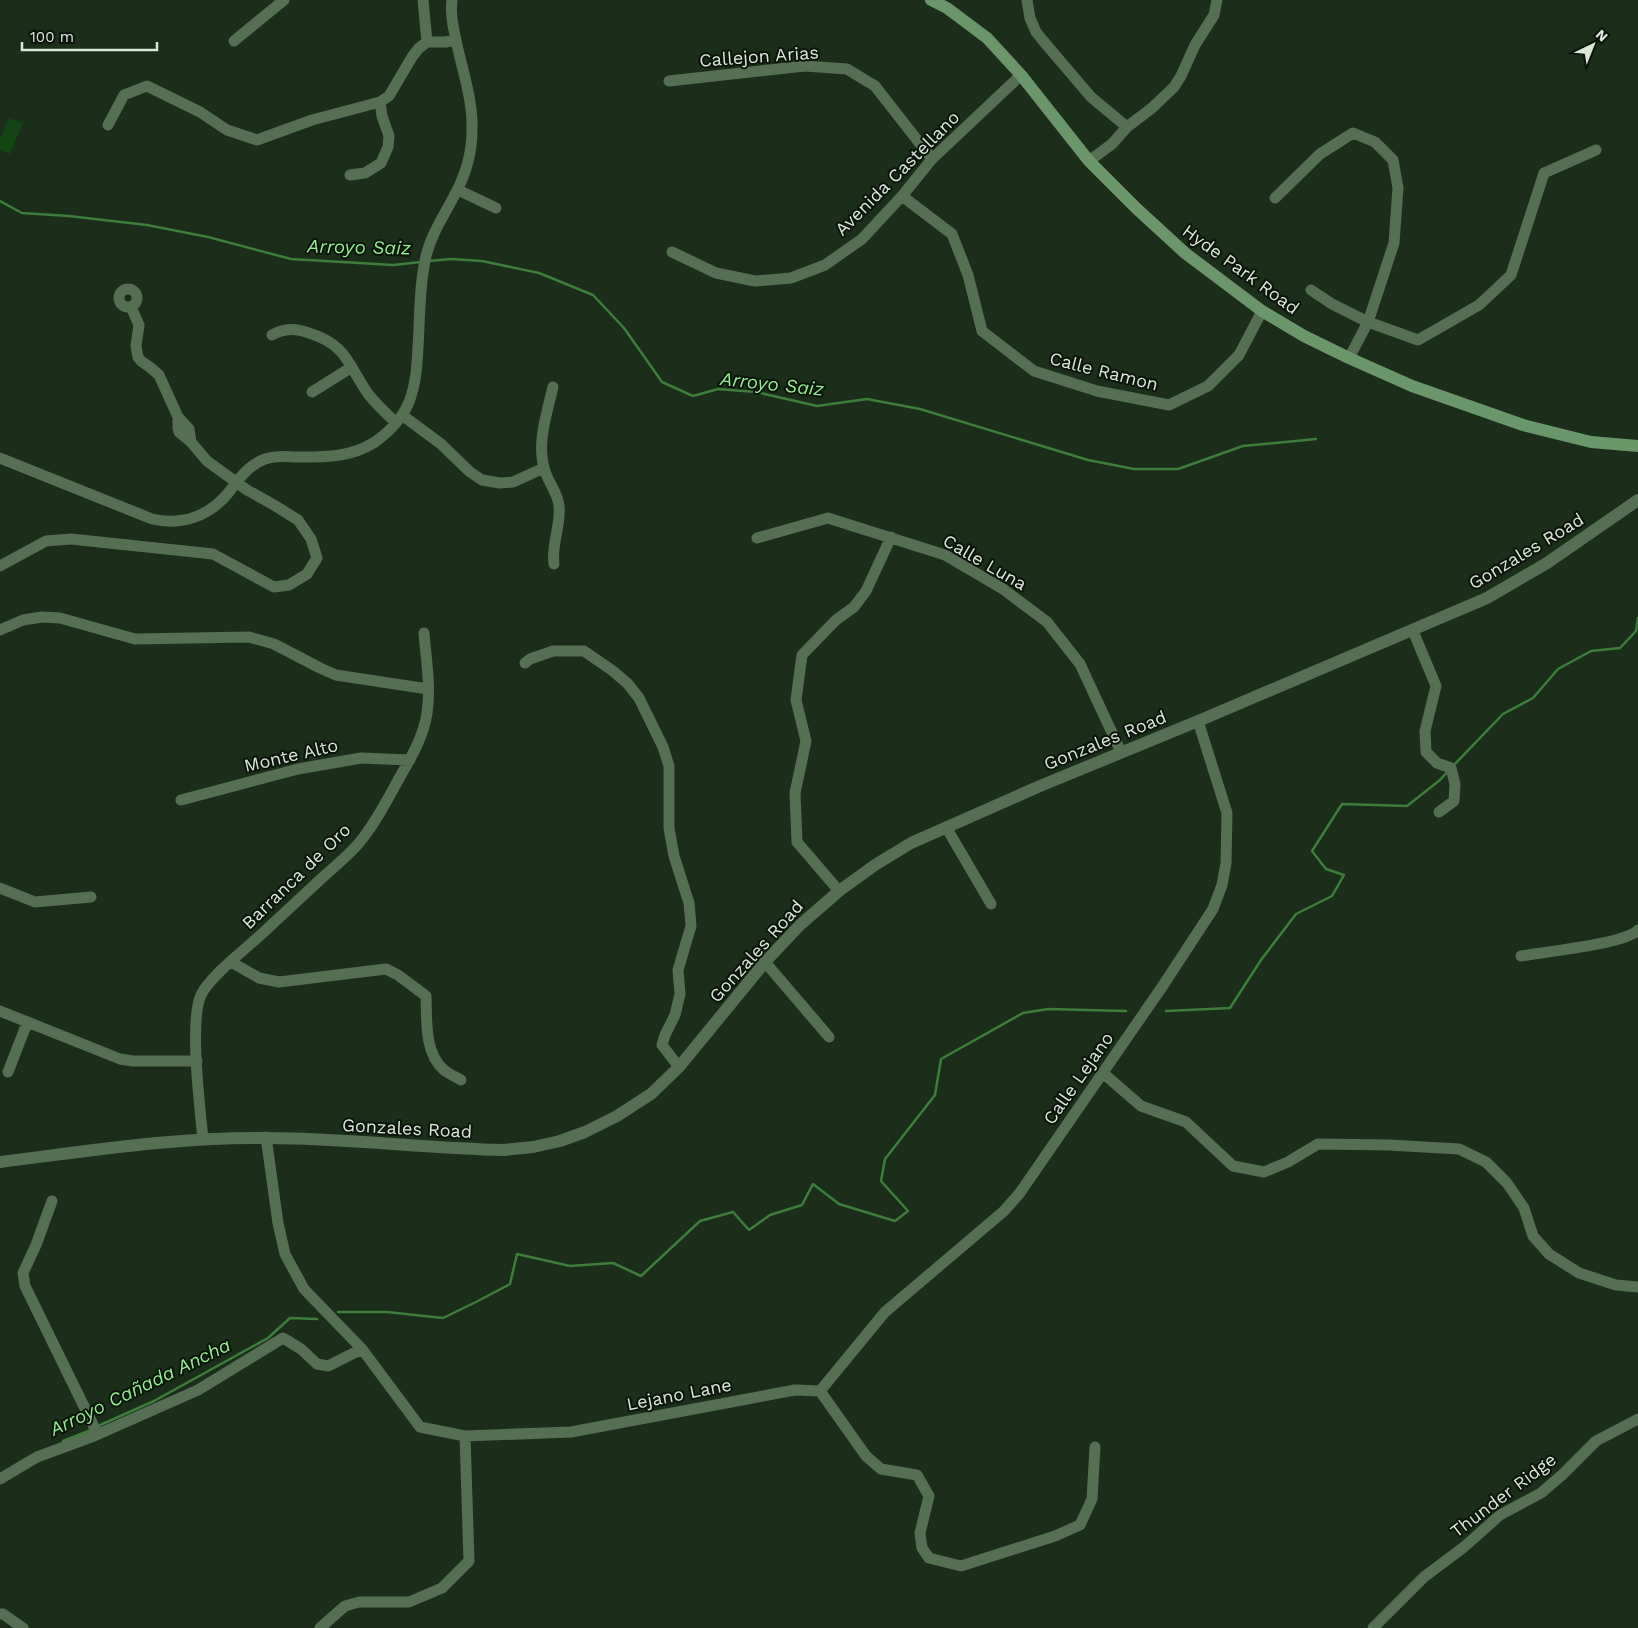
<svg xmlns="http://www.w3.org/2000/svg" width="1638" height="1628" font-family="'Work Sans',sans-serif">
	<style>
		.green { fill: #134413 }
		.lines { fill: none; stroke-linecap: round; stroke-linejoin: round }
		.stream { stroke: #3c7e3a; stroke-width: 2.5 }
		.minor { stroke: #546f52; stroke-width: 11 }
		.tertiary { stroke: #546f52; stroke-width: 12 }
		.secondary { stroke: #6b9669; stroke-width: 12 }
		.labels { text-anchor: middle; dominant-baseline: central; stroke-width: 4; stroke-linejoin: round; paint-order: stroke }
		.street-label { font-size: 18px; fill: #dbe8da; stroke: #0b140a }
		.water-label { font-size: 19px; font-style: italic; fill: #95ed91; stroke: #0b140a }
	</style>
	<rect width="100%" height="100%" fill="#1a2e19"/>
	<path class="green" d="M9 118 23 123 10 154 0 149V139Z"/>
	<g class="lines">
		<path class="stream" d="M0 201 22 213 69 216 147 225 208 237 291 259 393 265 421 262
			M429 261 451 259 482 261 539 273 593 295 624 328 662 382 693 396 718 389 756 392 817 406 867 399 920 409 1088 460 1134 469H1178L1243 446 1316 439
			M1453 766 1503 714 1533 698 1558 669 1591 651 1620 648 1636 631 1638 618
			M1166 1011 1230 1008 1261 960 1296 914 1332 896 1344 875 1326 869 1312 851 1342 804 1407 806 1440 780 1449 770
			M338 1312H387L443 1318 476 1302 510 1284 517 1254 570 1266 613 1263 641 1276 700 1221 733 1212 749 1230 770 1215 802 1205 813 1184 839 1204 895 1221 908 1211 881 1181 885 1159 935 1095 941 1059 1023 1013 1048 1009 1126 1011
			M98 1426 154 1401 268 1338 290 1318 317 1319
			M63 1441 91 1430"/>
		<path class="minor" d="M423 0 427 42
			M1027 0 1030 18 1036 32 1045 43 1091 97 1127 127
			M234 41 284 0
			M669 81 805 66 847 69 875 86 932 159
			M108 125 124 95 147 86 200 112 227 130 257 140 312 120 380 102 389 96 412 57 419 48 427 42H445L456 40
			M1089 161 1112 144 1127 127 1152 108 1174 87 1181 76 1195 45 1214 15 1217 0
			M350 175 365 173 381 163 388 147 389 136 382 116 380 102
			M458 190 496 208
			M902 196 952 234 968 275 982 331 1034 371 1097 391 1169 405 1208 386 1239 355 1262 311
			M1275 198 1320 154 1353 133 1375 142 1393 160 1398 188 1394 243 1368 322 1349 358
			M672 252 716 273 755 281 791 278 825 265 862 239 902 196 932 159 1021 75
			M119 298a9 9 0 1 1 18 0a9 9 0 1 1-18 0Z
			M1311 290 1332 304 1368 322 1418 340 1479 305 1511 275 1544 173 1596 150
			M131 307 139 325 136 346 138 357 141 361 151 368 159 375 178 417 189 429 191 442
			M272 335C285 328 295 328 309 333 348 345 348 366 369 395 377 405 387 414 396 423
			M553 387C547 413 536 444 545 471 549 484 558 493 559 506 561 526 551 545 554 564
			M312 392 352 367
			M402 415 441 444 470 472 482 480 500 483 513 482 544 468
			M0 458 152 519C182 526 210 516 229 492 239 479 248 465 265 459 274 456 285 456 295 457 323 457 350 458 375 442 389 432 402 419 409 402 416 384 417 366 418 347 420 317 419 286 426 256 431 235 443 217 453 198 465 177 472 154 472 130 473 101 463 72 457 45 454 30 450 16 452 0
			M757 538 828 518 945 555 1003 589 1047 622 1080 664 1121 752
			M0 566 46 541 71 539 213 554 274 587 289 585 307 574 317 558 311 539 298 520 274 505 247 490 207 461 191 442 179 432 178 428V417
			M0 630 23 620 42 617 60 618 135 639 249 637 274 644 320 668 336 675 428 689
			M1413 631 1436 686 1425 731 1426 752 1437 763 1451 768 1455 784 1454 801 1439 812
			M525 663 530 659 553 651H584L613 671 628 684 639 698 663 747 669 766V828L674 856 689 903 691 926 678 970 680 994 675 1015 665 1035 662 1045 679 1067
			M181 800 298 769 361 758 410 760
			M946 827 991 904
			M0 888 35 902 91 897
			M839 891 797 842 795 793 806 741 796 700 802 655 836 620 854 607 866 591 891 537
			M1521 956C1544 952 1625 944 1638 930
			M231 962 259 978 279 982 386 969 398 975 426 996C427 1020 424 1053 444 1070 449 1074 456 1077 461 1080
			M765 962 829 1037
			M0 1011 120 1059 133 1061H197
			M8 1072 27 1023
			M1103 1073 1141 1106 1186 1122 1233 1166 1264 1172 1288 1162 1318 1144 1389 1145 1459 1149 1486 1162 1507 1183 1524 1208 1533 1236 1549 1254 1579 1273 1616 1285 1638 1287
			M266 1137 278 1223 285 1254 304 1289 362 1349 420 1427 465 1436 571 1432 795 1390 820 1391 866 1456 881 1469 917 1475 929 1496 920 1533 922 1548 929 1558 961 1566 1055 1536 1080 1525 1092 1499 1095 1447
			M203 1139C200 1108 189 1021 201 995 210 976 248 947 265 931 284 913 304 895 323 877 335 866 348 856 359 843 376 823 388 798 401 775 412 756 424 735 427 713 431 687 426 659 424 633
			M52 1201 36 1245 23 1273 25 1286 96 1431
			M820 1391 885 1312 1004 1211 1019 1194 1162 987 1213 909 1222 885 1226 863 1227 813 1198 721
			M0 1479 37 1457 94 1436 198 1390 283 1338 301 1349 317 1364 328 1366 362 1349
			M0 1614H3L23 1628
			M320 1628 345 1606 359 1602H409L442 1588 469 1561 465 1436
			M1373 1628 1424 1577 1464 1547 1500 1515 1541 1493 1562 1475 1596 1441 1638 1419"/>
		<path class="tertiary" d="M0 1162C88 1151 176 1137 265 1138 344 1138 424 1148 504 1150L533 1147 560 1141 585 1132 617 1116 651 1094 679 1067 765 962 800 925 839 891 875 865 911 843 1040 786 1203 719 1487 598 1547 563 1638 500"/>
		<path class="secondary" d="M931 0 947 8 987 38 1021 75 1089 161 1136 208 1185 253 1262 311 1304 336 1349 358 1412 386 1523 425 1591 442 1638 446"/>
	</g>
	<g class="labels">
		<g class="street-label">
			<text transform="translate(759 56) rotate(-4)">Callejon Arias</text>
			<text transform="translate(897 173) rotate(-45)">Avenida Castellano</text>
			<text transform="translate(1241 269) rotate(36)">Hyde Park Road</text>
			<text transform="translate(1104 371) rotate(14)">Calle Ramon</text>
			<text transform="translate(1526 551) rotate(-31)">Gonzales Road</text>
			<text transform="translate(985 562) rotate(30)">Calle Luna</text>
			<text transform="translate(1105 740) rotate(-22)">Gonzales Road</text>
			<text transform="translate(291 755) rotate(-13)">Monte Alto</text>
			<text transform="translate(296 876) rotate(-44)">Barranca de Oro</text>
			<text transform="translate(756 951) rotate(-48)">Gonzales Road</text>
			<text transform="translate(1078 1078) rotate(-55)">Calle Lejano</text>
			<text transform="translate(407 1128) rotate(3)">Gonzales Road</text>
			<text transform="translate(679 1394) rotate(-11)">Lejano Lane</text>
			<text transform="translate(1503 1495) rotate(-37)">Thunder Ridge</text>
		</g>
		<g class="water-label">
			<text transform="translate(359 247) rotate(1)">Arroyo Saiz</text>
			<text transform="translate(772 384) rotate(6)">Arroyo Saiz</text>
			<text transform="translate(140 1387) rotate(-26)">Arroyo Cañada Ancha</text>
		</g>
	</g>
	<g transform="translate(1593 45) rotate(43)" stroke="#0b140a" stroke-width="4" paint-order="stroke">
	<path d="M0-4L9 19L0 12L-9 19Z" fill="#dbe8da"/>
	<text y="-8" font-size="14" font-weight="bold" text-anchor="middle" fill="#dbe8da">N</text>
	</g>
	<path d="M22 42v8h135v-8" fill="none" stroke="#dbe8da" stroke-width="2.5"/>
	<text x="30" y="42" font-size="15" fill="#dbe8da" stroke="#0b140a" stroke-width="4" paint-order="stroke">100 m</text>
</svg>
